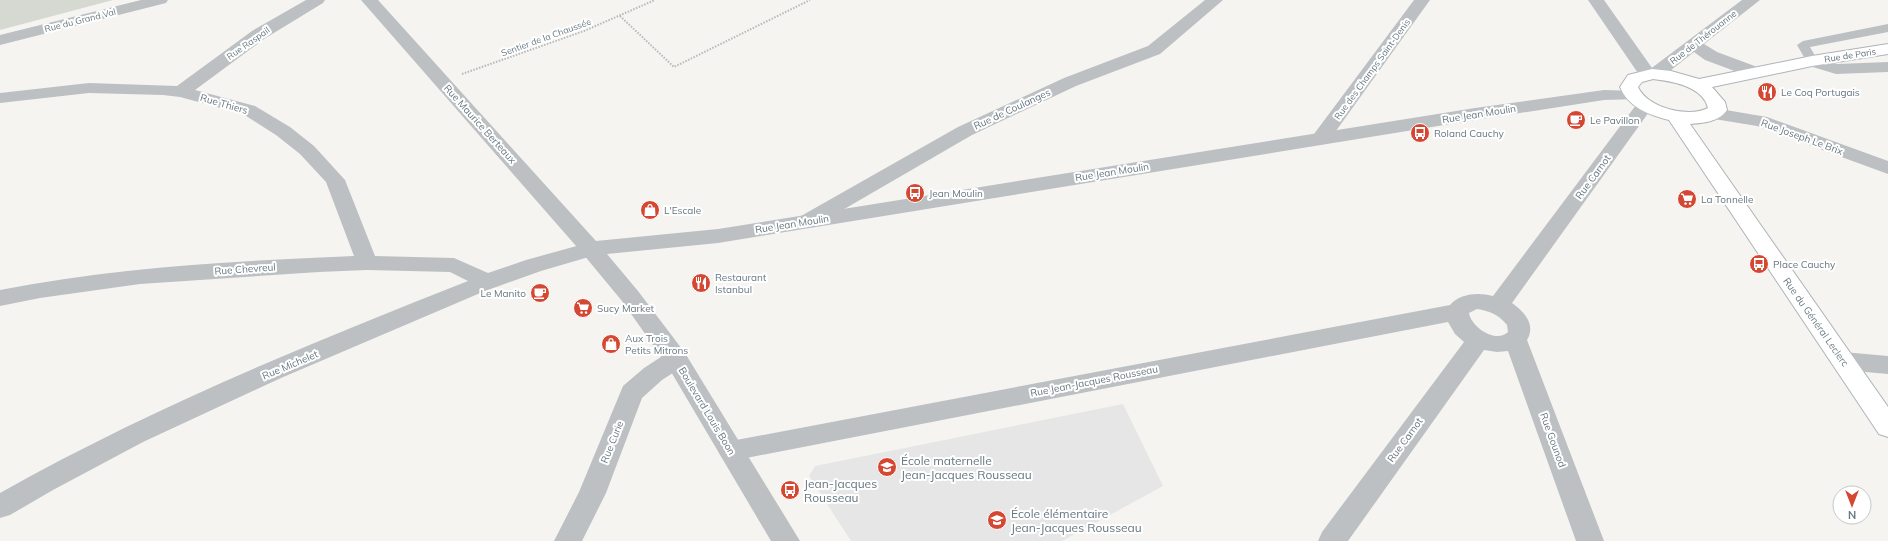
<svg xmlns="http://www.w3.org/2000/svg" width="1888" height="541" font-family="Mulish,sans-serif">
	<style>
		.built { fill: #e5e6e5 }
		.green { fill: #d5d9d1 }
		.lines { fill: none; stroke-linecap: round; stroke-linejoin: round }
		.secondary-casing { stroke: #aeb4b8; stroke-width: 2 }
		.path { stroke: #b6b9bb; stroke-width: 2; stroke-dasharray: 1.5 1.5; stroke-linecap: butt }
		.service { fill: #bcc0c3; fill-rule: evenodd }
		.minor { fill: #bcc0c3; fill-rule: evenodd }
		.tertiary { fill: #bcc0c3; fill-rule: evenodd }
		.secondary { fill: #fff; fill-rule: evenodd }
		.labels { text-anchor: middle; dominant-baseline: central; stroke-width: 4; stroke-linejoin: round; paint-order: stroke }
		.far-street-label { font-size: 9px; fill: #667780; stroke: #fff }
		.poi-label { font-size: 10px; fill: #667780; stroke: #fff; text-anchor: start }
		.street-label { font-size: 10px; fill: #667780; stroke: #fff }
		.near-poi-label { font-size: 12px; fill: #667780; stroke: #fff; text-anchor: start }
	</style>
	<rect width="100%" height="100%" fill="#f5f4f1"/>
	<path class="built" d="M1123 404 1163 486 1062 541H851L809 476 815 466Z"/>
	<path class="green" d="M0 0H113L0 30Z"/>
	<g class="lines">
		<defs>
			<path id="secondary" d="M1888 44V54L1812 66 1712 87 1725 102 1727 110C1719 122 1703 123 1690 124L1888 407V437L1879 434 1669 120C1649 115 1628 107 1620 87L1628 75 1652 69 1671 71 1699 79 1812 56ZM1653 79C1671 81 1703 86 1708 108 1689 118 1647 108 1638 87L1642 82Z"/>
		</defs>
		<use href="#secondary" class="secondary-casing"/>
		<path class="path" d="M620 16 674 67 810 0
			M462 74 584 31 655 0"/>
		<path class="service" d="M1888 24V32L1810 47 1818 61 1816 64H1808L1797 45 1803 41Z"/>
		<path class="minor" d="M141 0H168L166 3 0 45V35Z
			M306 0H325L323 3 264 39 195 90 255 106 290 127 314 146 345 180 375 256 454 258 488 273 526 260 591 242 599 244 602 249 599 254 541 271 485 291 281 378 143 442 53 490 10 515 0 518V493C149 409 308 344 468 281L450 272 367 270 319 272 140 284 40 298 0 306V290C116 267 236 261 354 256L326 182 300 154 276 135 243 114 180 97 163 95 89 93 0 103V93L89 83 177 86 252 31Z
			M1205 0H1223L1160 54 1076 86 972 135 815 226 808 228 801 226 798 221 801 216 958 127 1064 78 1148 46Z
			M1414 0H1430L1328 142 1321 144 1314 142 1312 138 1314 134Z
			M1742 0H1760L1704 44 1717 52 1760 68 1763 72 1760 76 1754 77 1748 76 1705 60 1694 52 1661 78 1655 79 1649 78 1646 74 1649 70Z
			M1812 56 1837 64 1888 62V72L1836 74 1806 65 1803 61 1806 57Z
			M1645 100 1651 101 1654 105 1512 303C1525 312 1536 325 1527 340L1604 541H1576L1508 351 1497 352 1484 350 1348 541H1318L1322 532 1464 342 1455 334 1448 322 731 461 722 458 718 451 722 444 731 441 1450 305C1460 293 1479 292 1493 296L1639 101ZM1477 309C1490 311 1499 315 1507 325L1508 332C1496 344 1471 327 1469 313Z
			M1714 108 1767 117 1888 161V174L1757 126 1708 118 1705 114 1708 110Z
			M676 350 685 353 688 359 685 365 662 380 642 398 606 493 582 541H554L579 492 623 386 644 368 667 353Z
			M1843 352 1888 356V374L1843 370 1834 367 1831 361 1834 355Z"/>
		<path class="tertiary" d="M361 0H378L596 241 718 229 1475 108 1604 90 1638 91 1641 95 1638 99 1604 100 1475 120 718 243 607 254 638 291 685 353 800 541H771L667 365 622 301 583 254Z
			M1588 0H1604L1657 75 1654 79 1648 80 1642 79Z"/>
		<use href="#secondary" class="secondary"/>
	</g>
	<defs>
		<symbol id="restaurant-disc" viewBox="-11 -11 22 22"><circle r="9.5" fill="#d44732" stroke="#fff"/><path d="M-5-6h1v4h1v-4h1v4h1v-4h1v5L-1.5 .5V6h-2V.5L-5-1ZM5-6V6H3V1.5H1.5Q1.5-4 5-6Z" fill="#fff"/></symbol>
		<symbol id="cafe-disc" viewBox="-11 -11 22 22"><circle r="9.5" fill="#d44732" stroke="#fff"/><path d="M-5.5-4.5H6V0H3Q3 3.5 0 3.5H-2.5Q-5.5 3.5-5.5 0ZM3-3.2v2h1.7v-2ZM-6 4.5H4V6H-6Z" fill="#fff"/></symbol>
		<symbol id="bus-disc" viewBox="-11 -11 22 22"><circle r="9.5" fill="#d44732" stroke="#fff"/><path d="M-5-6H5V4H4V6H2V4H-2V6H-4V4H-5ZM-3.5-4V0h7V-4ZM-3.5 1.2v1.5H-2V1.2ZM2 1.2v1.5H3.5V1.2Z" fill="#fff"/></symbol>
		<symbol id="supermarket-disc" viewBox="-11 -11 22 22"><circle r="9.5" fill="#d44732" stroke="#fff"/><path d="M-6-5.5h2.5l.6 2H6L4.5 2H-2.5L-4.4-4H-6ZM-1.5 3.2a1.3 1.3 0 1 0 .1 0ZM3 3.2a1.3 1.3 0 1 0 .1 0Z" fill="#fff"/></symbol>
		<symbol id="shop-disc" viewBox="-11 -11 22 22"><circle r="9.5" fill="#d44732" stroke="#fff"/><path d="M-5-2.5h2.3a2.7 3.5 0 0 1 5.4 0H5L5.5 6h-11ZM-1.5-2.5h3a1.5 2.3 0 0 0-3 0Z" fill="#fff"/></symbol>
		<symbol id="school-disc" viewBox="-11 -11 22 22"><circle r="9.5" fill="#d44732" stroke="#fff"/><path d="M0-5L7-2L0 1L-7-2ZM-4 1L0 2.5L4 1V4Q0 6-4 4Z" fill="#fff"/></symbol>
	</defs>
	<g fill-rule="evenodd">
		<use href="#restaurant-disc" x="1756" y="81" width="22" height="22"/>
		<use href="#cafe-disc" x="1565" y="109" width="22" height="22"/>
		<use href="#bus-disc" x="1409" y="122" width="22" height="22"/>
		<use href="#bus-disc" x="904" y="182" width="22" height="22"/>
		<use href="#supermarket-disc" x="1676" y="188" width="22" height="22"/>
		<use href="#shop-disc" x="639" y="199" width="22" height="22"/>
		<use href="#bus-disc" x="1748" y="253" width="22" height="22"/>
		<use href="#restaurant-disc" x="690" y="272" width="22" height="22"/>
		<use href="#cafe-disc" x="529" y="282" width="22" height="22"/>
		<use href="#supermarket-disc" x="572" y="297" width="22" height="22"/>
		<use href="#shop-disc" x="600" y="333" width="22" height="22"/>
		<use href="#school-disc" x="876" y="456" width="22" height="22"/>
		<use href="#bus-disc" x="779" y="479" width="22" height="22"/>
		<use href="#school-disc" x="986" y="509" width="22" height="22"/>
	</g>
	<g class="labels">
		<g class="far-street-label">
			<text transform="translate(80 20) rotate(-14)">Rue du Grand Val</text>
			<text transform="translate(546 37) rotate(-20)">Sentier de la Chaussée</text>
			<text transform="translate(1703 37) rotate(-38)">Rue de Thérouanne</text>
			<text transform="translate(248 43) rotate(-35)">Rue Raspail</text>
			<text transform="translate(1850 55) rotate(-9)">Rue de Paris</text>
			<text transform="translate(1372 69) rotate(-54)">Rue des Champs Saint-Denis</text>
		</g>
		<g class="poi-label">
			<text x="1781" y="92">Le Coq Portugais</text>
			<text x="1590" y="120">Le Pavillon</text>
			<text x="1434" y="133">Roland Cauchy</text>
			<text x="929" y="193">Jean Moulin</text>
			<text x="1701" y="199">La Tonnelle</text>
			<text x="664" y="210">L'Escale</text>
			<text x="1773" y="264">Place Cauchy</text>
			<text x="715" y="277">Restaurant<tspan x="715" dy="12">Istanbul</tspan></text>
			<text x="526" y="293" text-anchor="end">Le Manito</text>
			<text x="597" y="308">Sucy Market</text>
			<text x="625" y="338">Aux Trois<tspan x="625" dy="12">Petits Mitrons</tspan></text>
		</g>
		<g class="street-label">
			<text transform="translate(224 104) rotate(16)">Rue Thiers</text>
			<text transform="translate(1012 109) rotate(-25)">Rue de Coulanges</text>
			<text transform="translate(1479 114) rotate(-9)">Rue Jean Moulin</text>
			<text transform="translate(480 124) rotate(48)">Rue Maurice Berteaux</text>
			<text transform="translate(1802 137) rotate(20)">Rue Joseph Le Brix</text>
			<text transform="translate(1112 172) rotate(-9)">Rue Jean Moulin</text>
			<text transform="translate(1593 177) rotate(-54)">Rue Carnot</text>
			<text transform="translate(792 224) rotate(-9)">Rue Jean Moulin</text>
			<text transform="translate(245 269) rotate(-4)">Rue Chevreul</text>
			<text transform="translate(1816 322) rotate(55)">Rue du Général Leclerc</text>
			<text transform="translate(290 365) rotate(-23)">Rue Michelet</text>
			<text transform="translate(1094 381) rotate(-11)">Rue Jean-Jacques Rousseau</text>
			<text transform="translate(707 411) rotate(59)">Boulevard Louis Boon</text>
			<text transform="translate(1405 440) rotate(-54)">Rue Carnot</text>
			<text transform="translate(1553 440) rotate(70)">Rue Gounod</text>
			<text transform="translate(612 442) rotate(-68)">Rue Curie</text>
		</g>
		<g class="near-poi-label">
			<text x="901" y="460">École maternelle<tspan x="901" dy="14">Jean-Jacques Rousseau</tspan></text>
			<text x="804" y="483">Jean-Jacques<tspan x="804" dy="14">Rousseau</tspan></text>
			<text x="1011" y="513">École élémentaire<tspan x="1011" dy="14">Jean-Jacques Rousseau</tspan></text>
		</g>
	</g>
	<g transform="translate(1852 505) rotate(180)"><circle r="19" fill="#ffffff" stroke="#c2c9cc"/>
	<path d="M0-3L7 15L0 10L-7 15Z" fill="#d44732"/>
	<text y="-6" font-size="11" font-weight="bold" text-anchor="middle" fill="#667780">N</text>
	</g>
</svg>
